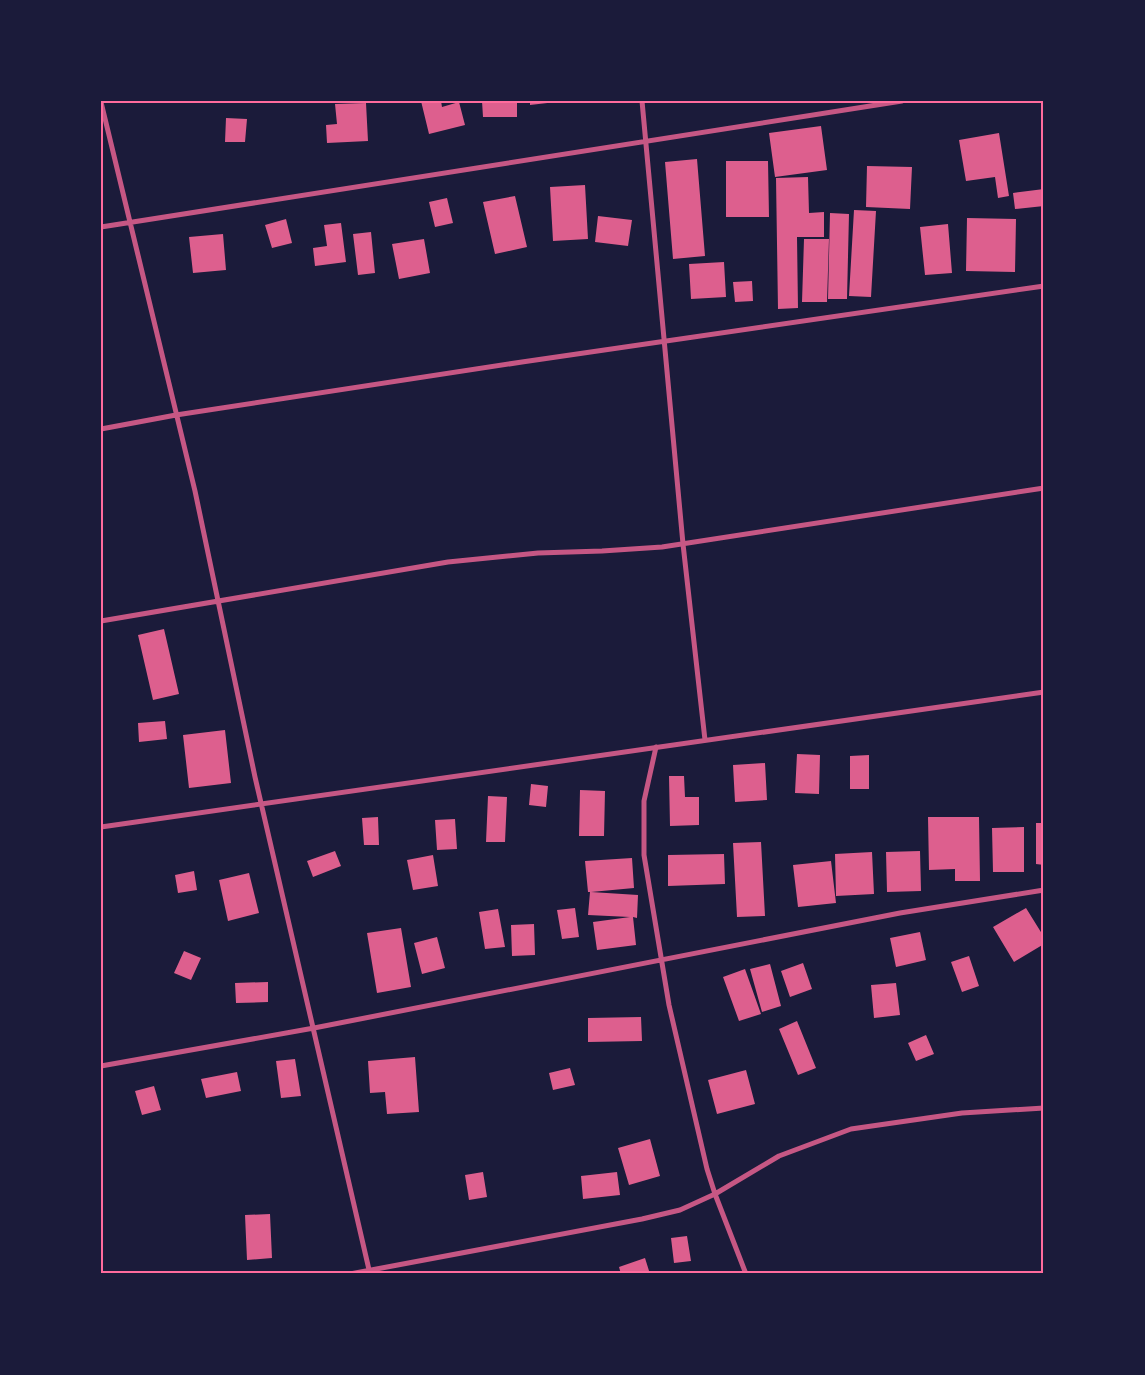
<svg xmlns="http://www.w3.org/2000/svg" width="1145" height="1375" font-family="'Titillium Web',sans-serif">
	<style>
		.building { fill: #dd5f8e }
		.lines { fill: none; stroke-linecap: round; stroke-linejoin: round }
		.minor { stroke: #c65784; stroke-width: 5 }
		.neatline { fill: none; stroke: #ff6b9d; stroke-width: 2 }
	</style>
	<rect width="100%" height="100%" fill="#1b1b3a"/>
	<path class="building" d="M421 101H441L442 107 459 102 465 125 429 134Z
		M482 101H517V117H483Z
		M530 101H556V102L530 105Z
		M366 103 368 141 327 143 326 125 337 124 335 104Z
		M226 118 247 119 245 142H225Z
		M821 126 827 170 775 177 769 133Z
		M999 133 1009 196 998 198 995 177 966 181 959 140Z
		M697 159 705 256 673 259 665 162Z
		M726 161H768L769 217H726Z
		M867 166 912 167 910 209 866 207Z
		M808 177 809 213 824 212V237H797L798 308 778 309 776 178Z
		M585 185 588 239 553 241 550 187Z
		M1044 189V206L1015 209 1013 193Z
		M515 196 527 247 495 254 483 202Z
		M447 198 453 223 435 227 429 202Z
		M854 210 876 211 871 297 849 296Z
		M830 213 849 214 847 299H828Z
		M598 216 632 220 628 246 595 242Z
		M967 218 1016 219 1015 272 966 271Z
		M286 219 292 243 272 248 265 225Z
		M341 223 346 262 315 266 313 248 327 246 324 225Z
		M948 224 952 273 925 275 920 227Z
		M371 232 375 273 358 275 353 234Z
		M223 234 226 270 193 273 189 237Z
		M424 239 430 273 399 279 392 244Z
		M804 239H829L827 302H802Z
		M724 262 726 297 691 299 689 264Z
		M752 281 753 301 735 302 733 282Z
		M164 629 179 694 153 700 138 635Z
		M165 721 167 739 139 742 138 723Z
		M225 730 231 783 189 788 183 735Z
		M797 754 820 755 819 794 795 793Z
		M869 755V789H850V756Z
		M765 763 767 800 735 802 733 765Z
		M669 776H684L685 797H699V825L670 826Z
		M531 784 548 786 546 807 529 805Z
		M580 790 605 791 604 836H579Z
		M488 796 507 797 505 842H486Z
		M378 817 379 845H364L362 818Z
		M928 817H979L980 881H955V869L929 870Z
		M455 819 457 849 437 850 435 820Z
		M1036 823H1044V865L1036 864Z
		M1024 827V872H993L992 828Z
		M761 842 765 916 737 917 733 843Z
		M335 851 341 866 313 877 307 861Z
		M920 851 921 891 887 892 886 852Z
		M872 852 874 894 836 896 835 854Z
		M724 854 725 884 668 886V855Z
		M433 855 438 886 413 890 407 860Z
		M632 858 634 888 591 892 638 895 637 918 633 917 636 945 597 950 593 922 630 917 588 915 590 892H588L585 861Z
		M831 861 836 903 798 907 793 865Z
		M194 871 197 890 178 893 175 875Z
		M249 873 259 913 228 921 219 880Z
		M575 908 579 937 562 939 557 910Z
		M1026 908 1044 937V944L1014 962 993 927Z
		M498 909 505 947 485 949 479 912Z
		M534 924 535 955 512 956 511 925Z
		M401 928 411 987 377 993 367 933Z
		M920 932 926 960 896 967 890 938Z
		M437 937 445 968 422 974 414 943Z
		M184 951 201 958 191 980 174 973Z
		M969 956 979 986 962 992 951 962Z
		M803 963 812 989 790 997 781 971Z
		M770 964 781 1006 762 1012 750 969Z
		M745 969 761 1014 739 1021 723 977Z
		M268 982V1002L236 1003 235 983Z
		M896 983 900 1015 874 1018 871 985Z
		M641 1017 642 1041 588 1042V1018Z
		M797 1021 816 1068 798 1075 779 1029Z
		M926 1035 934 1054 916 1061 908 1043Z
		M415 1057 419 1112 387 1114 385 1092 370 1093 368 1061Z
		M295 1059 301 1096 281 1098 276 1061Z
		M570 1068 575 1085 553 1090 549 1073Z
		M746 1070 755 1104 717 1114 708 1080Z
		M237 1072 241 1091 206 1098 201 1079Z
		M154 1086 161 1110 142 1115 135 1091Z
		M650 1139 660 1176 629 1185 618 1148Z
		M483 1172 487 1197 469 1200 465 1175Z
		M617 1172 620 1195 583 1199 581 1176Z
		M270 1214 272 1258 247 1260 245 1215Z
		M687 1236 691 1261 674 1263 671 1238Z
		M645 1258 650 1274H621L619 1267Z"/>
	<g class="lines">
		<path class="minor" d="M642 101 683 544 705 740
			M101 102 195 491 255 777 370 1274
			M101 227 902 101
			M101 429 176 415 522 362 1044 286
			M101 621 448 562 538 553 602 551 662 547 1044 488
			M656 747 644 801V855L669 1005 707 1169 715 1194 746 1274
			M101 827 1044 692
			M101 1066 314 1028 900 913 1044 890
			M350 1274 642 1219 680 1210 715 1194 779 1156 851 1129 962 1113 1044 1108"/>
	</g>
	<rect width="1145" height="1375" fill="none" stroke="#1b1b3a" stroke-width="205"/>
	<rect x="102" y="102" width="940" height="1170" class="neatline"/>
</svg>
